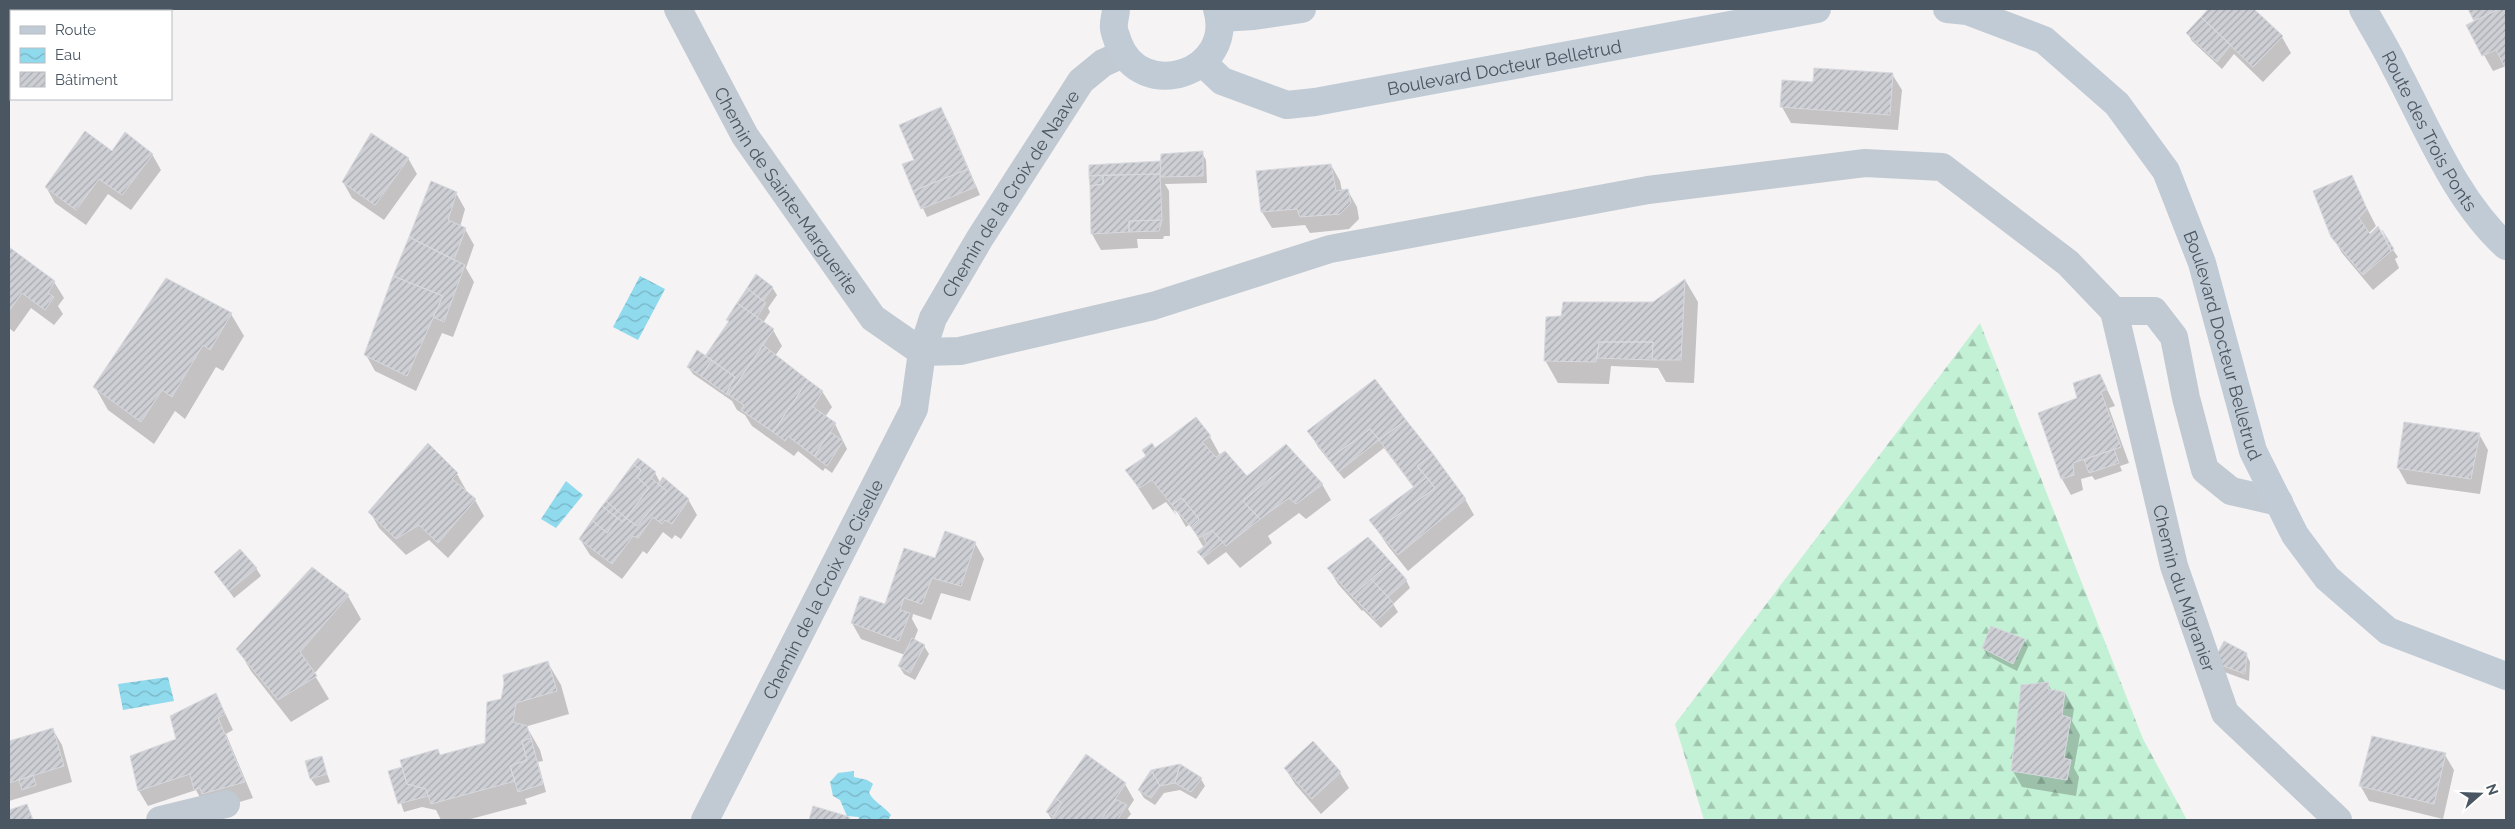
<svg xmlns="http://www.w3.org/2000/svg" width="2515" height="829" font-family="Raleway,sans-serif">
	<style>
		.forest { fill: url(#forest-firs) }
		.water { fill: url(#water-waves) }
		.shadow { fill: #0003 }
		.building { fill: url(#building-hatch); stroke: #d7d9de }
		.lines { fill: none; stroke-linecap: round; stroke-linejoin: round }
		.street { stroke: #c1cad2; stroke-width: 28 }
		.secondary { stroke: #c1cbd6; stroke-width: 28 }
		.labels { text-anchor: middle; dominant-baseline: central; stroke-width: 4; stroke-linejoin: round; paint-order: stroke }
		.street-label { font-size: 18px; fill: #4a5661; stroke: #fff }
	</style>
	<defs>
		<pattern id="forest-firs" width="22" height="20" patternUnits="userSpaceOnUse" patternTransform="scale(1.25)"><rect width="22" height="20" fill="#c3f1d5"/><path d="M5 1l3.5 6h-7zM16 11l3.5 6h-7z" fill="#a0c6b0"/></pattern>
		<pattern id="water-waves" width="16" height="10" patternUnits="userSpaceOnUse" patternTransform="scale(1.25)"><rect width="16" height="10" fill="#90daee"/><path d="M0 5q4-4 8 0t8 0" fill="none" stroke="#78b4c4"/></pattern>
		<pattern id="building-hatch" width="6" height="6" patternUnits="userSpaceOnUse" patternTransform="scale(1.25)"><rect width="6" height="6" fill="#cdcfd5"/><path d="M-1 1l2-2M0 6l6-6M5 7l2-2" fill="none" stroke="#a8abb0"/></pattern>
	</defs>
	<rect width="100%" height="100%" fill="#f5f3f3"/>
	<path class="forest" d="M1980 323 2143 739 2187 820H1704L1675 724Z"/>
	<path class="water" d="M640 276 665 289 638 340 613 327Z
		M566 481 583 495 556 528 541 519Z
		M168 677 174 701 123 710 118 684Z
		M854 771V777L867 780 873 784 869 793C875 803 884 806 891 815L888 820H858L859 817 847 816 840 800 833 796 830 782 838 773Z"/>
	<path class="shadow" d="M2210 9H2252L2282 37 2291 53 2263 82 2234 54 2222 69 2192 41 2187 33Z
		M2469 9H2506V66L2493 71 2484 55 2475 22Z
		M1892 74 1902 90 1898 130 1791 123 1782 107 1814 83Z
		M941 109 950 125 980 195 927 217 903 165 915 160Z
		M112 152 152 154 161 170 131 210 108 194 86 225 55 203 46 187Z
		M1202 153 1206 160 1207 183 1165 184 1169 191 1170 236H1164L1163 239H1137L1138 248 1101 250 1092 234 1162 162Z
		M408 158 417 174 384 220 352 198 343 182Z
		M1331 165 1340 181 1342 191H1348L1357 207 1359 219 1349 229 1310 233 1305 225 1272 228 1262 212 1257 172Z
		M2351 177 2376 226 2365 237 2367 239 2378 228 2398 257 2395 259 2399 268 2373 290 2342 253 2332 236Z
		M456 193 465 209 460 227 465 229 474 245 466 268 474 282 453 337 442 333 416 391 375 371 366 355Z
		M9 249 54 282 64 298 58 306 63 314 54 325 31 308 14 332 9 328Z
		M756 276 772 287 777 295 768 308 770 312 763 323 773 330 782 346 775 356 822 391 832 407 825 417 835 424 847 449 832 473 825 468 823 471 798 451 794 456 752 426 745 415 737 410 732 401 693 374 688 367 709 360 729 323 727 320Z
		M1685 280 1698 302 1694 383 1666 382 1658 368 1611 366 1609 384 1558 383 1545 360 1653 303Z
		M231 314 244 336 223 371 216 367 185 419 175 411 154 444 108 410 95 387Z
		M2100 375 2115 406 2109 408 2129 463 2120 466 2122 471 2095 480 2092 476 2081 479 2083 490 2071 495 2062 479 2040 413 2079 399Z
		M1375 380 1465 499 1474 515 1408 571 1388 546 1371 521 1414 488 1384 448 1344 479 1318 447 1309 431Z
		M2479 434 2488 450 2480 494 2407 484 2398 468Z
		M1210 437 1220 455 1247 477 1322 484 1331 500 1306 519 1299 513 1268 536 1272 543 1240 568 1226 552 1208 565 1199 553 1204 548 1190 524 1186 527 1178 513 1173 509 1177 516 1166 502 1153 510 1127 471 1155 450Z
		M639 460 655 473 660 482 688 499 697 515 681 539 675 535 672 539 663 532 647 554 643 551 622 579 590 555 580 539Z
		M457 474 466 490 465 491 475 500 484 516 448 558 429 540 406 555 379 528 370 512Z
		M975 543 984 559 970 601 941 593 931 620 913 614 912 619 918 630 914 640 924 646 929 654 915 680 904 674 899 666 905 655 861 639 852 623 885 606 936 560Z
		M256 568 261 576 234 598 215 572Z
		M1329 569 1406 580 1410 588 1393 604 1398 612 1381 628 1363 610 1362 611 1338 584Z
		M348 596 361 619 314 674 329 699 291 722 251 671 238 649Z
		M2024 640 2028 647 2017 671 1988 656 1983 648Z
		M2224 642 2246 654 2250 662 2249 681 2219 670Z
		M548 663 561 685 569 714 528 726V729L540 750 543 761 538 762 546 792 525 799 527 804 467 820H441L436 810 422 807 404 812 390 772 486 744 502 700Z
		M2048 684 2052 691 2065 693 2074 709 2072 721 2080 735 2074 768 2079 777 2076 796 2022 787 2013 771Z
		M216 694 233 730 226 734 253 798 213 810 204 805 196 790 148 806 139 791 132 757 178 740Z
		M53 730 62 745 72 782 9 801V742Z
		M2445 755 2454 770 2443 819 2369 801 2360 785Z
		M1086 756 1125 784 1134 800 1128 809 1131 814 1126 820H1052L1047 812Z
		M321 757 330 782 316 786 311 779Z
		M1285 768 1340 773 1349 788 1321 814 1295 784Z
		M1152 772 1201 779 1205 786 1196 799 1180 790 1164 793 1155 805 1144 798 1139 790Z"/>
	<path class="building" d="M2208 9H2254L2283 36 2253 67 2201 17Z
		M2468 9H2499L2474 21Z
		M2499 9H2506V69L2496 50 2482 56 2466 25Z
		M2201 17 2231 45 2217 62 2186 33Z
		M1814 68 1893 73 1890 115 1780 107 1782 80 1813 82Z
		M941 107 968 169 913 191 902 164 914 160 899 125Z
		M85 131 112 151 125 132 153 154 122 195 99 179 76 210 45 187Z
		M371 133 409 158 375 205 342 182Z
		M1203 151V176L1160 177 1161 154Z
		M1161 161 1160 174 1089 176V165Z
		M1331 164 1336 191 1348 189 1351 203 1340 214 1300 217 1297 209 1261 212 1256 171Z
		M968 169 976 187 921 209 913 191Z
		M1160 174 1162 220 1129 221V232L1091 234 1090 186 1103 184V175Z
		M1103 175V184L1090 186 1089 176Z
		M2352 175 2367 209 2359 218 2370 234 2378 226 2391 251 2363 275 2331 237 2313 191Z
		M431 181 457 192 448 220 466 228 454 260 409 237Z
		M1162 220 1159 231 1129 232V221Z
		M2382 230 2394 249 2391 251Z
		M409 237 465 265 444 322 433 317 443 296 393 276Z
		M9 247 55 281 48 293 54 297 45 310 22 293 9 311Z
		M756 274 773 287 763 301 747 288Z
		M393 276 443 296 407 376 364 355Z
		M166 278 232 313 210 350 203 345 172 397 162 390 141 422 93 387Z
		M1685 279 1681 360H1652L1653 342H1599L1596 362 1544 361 1546 317 1561 316 1563 302H1653Z
		M747 288 766 303 757 317 737 303Z
		M737 303 774 329 729 395 726 394 735 377 705 356 729 321 726 320Z
		M1599 342H1653L1652 360 1597 358Z
		M763 345 808 380 773 432 741 410 744 405 729 395Z
		M697 350 712 360 701 376 687 367Z
		M712 360 735 377 726 394 701 376Z
		M2100 374 2107 389 2101 392 2121 447 2073 463 2074 475 2061 479 2038 413 2077 398 2073 383Z
		M1375 379 1406 420 1379 440 1370 429 1329 459 1307 431Z
		M808 380 823 391 813 407 836 423 814 456 788 436 785 441 773 432Z
		M1196 417 1211 436 1202 442 1216 457 1225 451 1247 476 1286 444 1297 456 1243 501 1260 519 1226 546 1212 530 1199 538 1191 527 1199 519 1182 498 1172 505 1152 480 1139 488 1125 470 1146 456 1142 450 1152 443 1155 448Z
		M1406 420 1433 454 1417 466 1427 477 1414 487 1379 440Z
		M2404 422 2480 433 2471 479 2397 468Z
		M1370 429 1379 440 1338 472 1329 459Z
		M830 432 843 441 827 466 814 456Z
		M428 443 458 473 452 479 476 499 438 543 419 525 396 539 368 512Z
		M2114 449 2119 463 2089 473 2084 460Z
		M1433 454 1466 499 1398 555 1377 530 1435 488 1417 466Z
		M1297 456 1323 484 1296 504 1289 498 1260 519 1243 501Z
		M638 458 656 472 651 478 667 491 637 526 626 518 649 488 637 477 641 470 633 464Z
		M633 464 641 470 637 477 649 488 626 518 606 501Z
		M663 477 689 499 672 524 665 520 662 524 653 517 638 538 633 536 612 564 579 539 592 520 607 533 617 518 623 522 626 518 637 526 667 491 658 484Z
		M1427 477 1435 488 1377 530 1369 520Z
		M1182 498 1199 519 1191 527 1172 505Z
		M606 501 626 518 623 522 602 506Z
		M602 506 617 518 607 533 592 520Z
		M1212 530 1223 542 1203 558 1197 552 1207 544 1203 537Z
		M945 531 976 542 961 586 932 578 922 604 904 598 900 610 910 613 899 641 851 623 860 596 885 604 904 548 935 558Z
		M1368 537 1391 562 1352 596 1327 568Z
		M240 549 257 568 229 591 214 572Z
		M1391 562 1407 580 1388 597 1371 579Z
		M312 567 349 595 300 652 317 676 278 700 236 649Z
		M1371 579 1388 597 1370 614 1352 596Z
		M1388 597 1394 604 1376 621 1370 614Z
		M1991 626 2025 639 2013 664 1982 648Z
		M912 638 925 645 910 673 898 666Z
		M2224 641 2247 653 2245 674 2213 662Z
		M548 661 557 691 516 703 513 722 527 726 531 738 522 741 527 760 510 766 515 781 431 804 426 789 407 784 400 760 438 749 440 755 485 743 487 702 501 699 504 684 503 675Z
		M2049 682 2048 689 2065 692 2062 715 2071 718 2064 758 2071 760 2067 780 2011 771 2021 685Z
		M216 693 225 714 218 718 245 782 202 794 200 788 194 790 190 774 138 791 130 756 176 739 170 716Z
		M53 728 64 766 9 783V741Z
		M2372 736 2446 753 2434 804 2359 786Z
		M531 738 543 784 518 792 510 766 527 760 522 741Z
		M1313 741 1341 772 1312 799 1284 768Z
		M1086 754 1126 783 1101 820H1051L1062 803 1055 798Z
		M322 756 327 774 310 779 305 761Z
		M1180 764 1175 783 1160 786 1151 770Z
		M1180 764 1202 778 1191 792 1175 783Z
		M402 767 407 784 426 789 428 796 398 804 388 771Z
		M1151 770 1160 786 1151 798 1138 790Z
		M33 775 36 785 22 790 19 780Z
		M1055 798 1062 803 1053 816 1046 812Z
		M1115 799 1127 805 1117 820H1101Z
		M27 804 33 820H9V810Z
		M813 806 847 816 850 818 849 820H809Z"/>
	<g class="lines">
		<g class="street">
			<path id="s1" d="M678 9 745 136 873 318 922 352"/>
			<path id="s2" d="M2114 311 2174 566 2225 713 2338 820"/>
			<path d="M922 352 960 351 1153 306 1330 249 1648 190 1865 163 1942 167 2068 263 2114 311H2154L2174 337 2186 398 2205 470 2231 491 2279 502"/>
			<path d="M160 820 226 804"/>
			<path id="s3" d="M705 820 914 409 922 352 933 318 980 238 1081 81 1103 63 1123 54"/>
		</g>
		<g class="secondary">
			<path d="M1116 9C1116 15 1113 22 1114 28 1114 32 1117 38 1118 42 1141 104 1236 73 1217 9"/>
			<path id="s4" d="M1947 9 1967 11 2044 40 2117 104 2166 171 2202 263 2253 451 2295 535 2327 578 2388 631 2506 676"/>
			<path id="s5" d="M2363 9C2374 29 2386 48 2396 69 2428 129 2455 199 2506 246"/>
			<path d="M1220 18 1254 16 1302 9"/>
			<path id="s6" d="M1203 63 1222 81 1287 105 1315 102 1817 9"/>
		</g>
	</g>
	<g class="labels">
		<g class="street-label">
			<text stroke="none"><textPath href="#s6" startOffset="316">Boulevard Docteur Belletrud</textPath></text>
			<text stroke="none"><textPath href="#s5" startOffset="139">Route des Trois Ponts</textPath></text>
			<text stroke="none"><textPath href="#s1" startOffset="212">Chemin de Sainte-Marguerite</textPath></text>
			<text stroke="none"><textPath href="#s3" startOffset="701">Chemin de la Croix de Naave</textPath></text>
			<text stroke="none"><textPath href="#s4" startOffset="466">Boulevard Docteur Belletrud</textPath></text>
			<text stroke="none"><textPath href="#s2" startOffset="286">Chemin du Migranier</textPath></text>
			<text stroke="none"><textPath href="#s3" startOffset="259">Chemin de la Croix de Ciselle</textPath></text>
		</g>
	</g>
	<rect width="2515" height="829" fill="none" stroke="#4a5661" stroke-width="20"/>
	<rect x="10" y="10" width="162" height="90" fill="#ffffff" stroke="#b7bbc0"/>
	<rect x="20" y="26" width="25" height="8" fill="#c1cbd6" stroke="#b7bbc0"/>
	<text x="55" y="35" font-size="15" fill="#4a5661">Route</text>
	<rect x="20" y="48" width="25" height="15" fill="url(#water-waves)" stroke="#b7bbc0"/>
	<text x="55" y="60" font-size="15" fill="#4a5661">Eau</text>
	<rect x="20" y="72" width="25" height="15" fill="url(#building-hatch)" stroke="#b7bbc0"/>
	<text x="55" y="85" font-size="15" fill="#4a5661">Bâtiment</text>
	<g transform="translate(2480 794) rotate(70)" stroke="#ffffff" stroke-width="4" paint-order="stroke">
	<path d="M0-4L9 19L0 12L-9 19Z" fill="#4a5661"/>
	<text y="-8" font-size="14" font-weight="bold" text-anchor="middle" fill="#4a5661">N</text>
	</g>
</svg>
